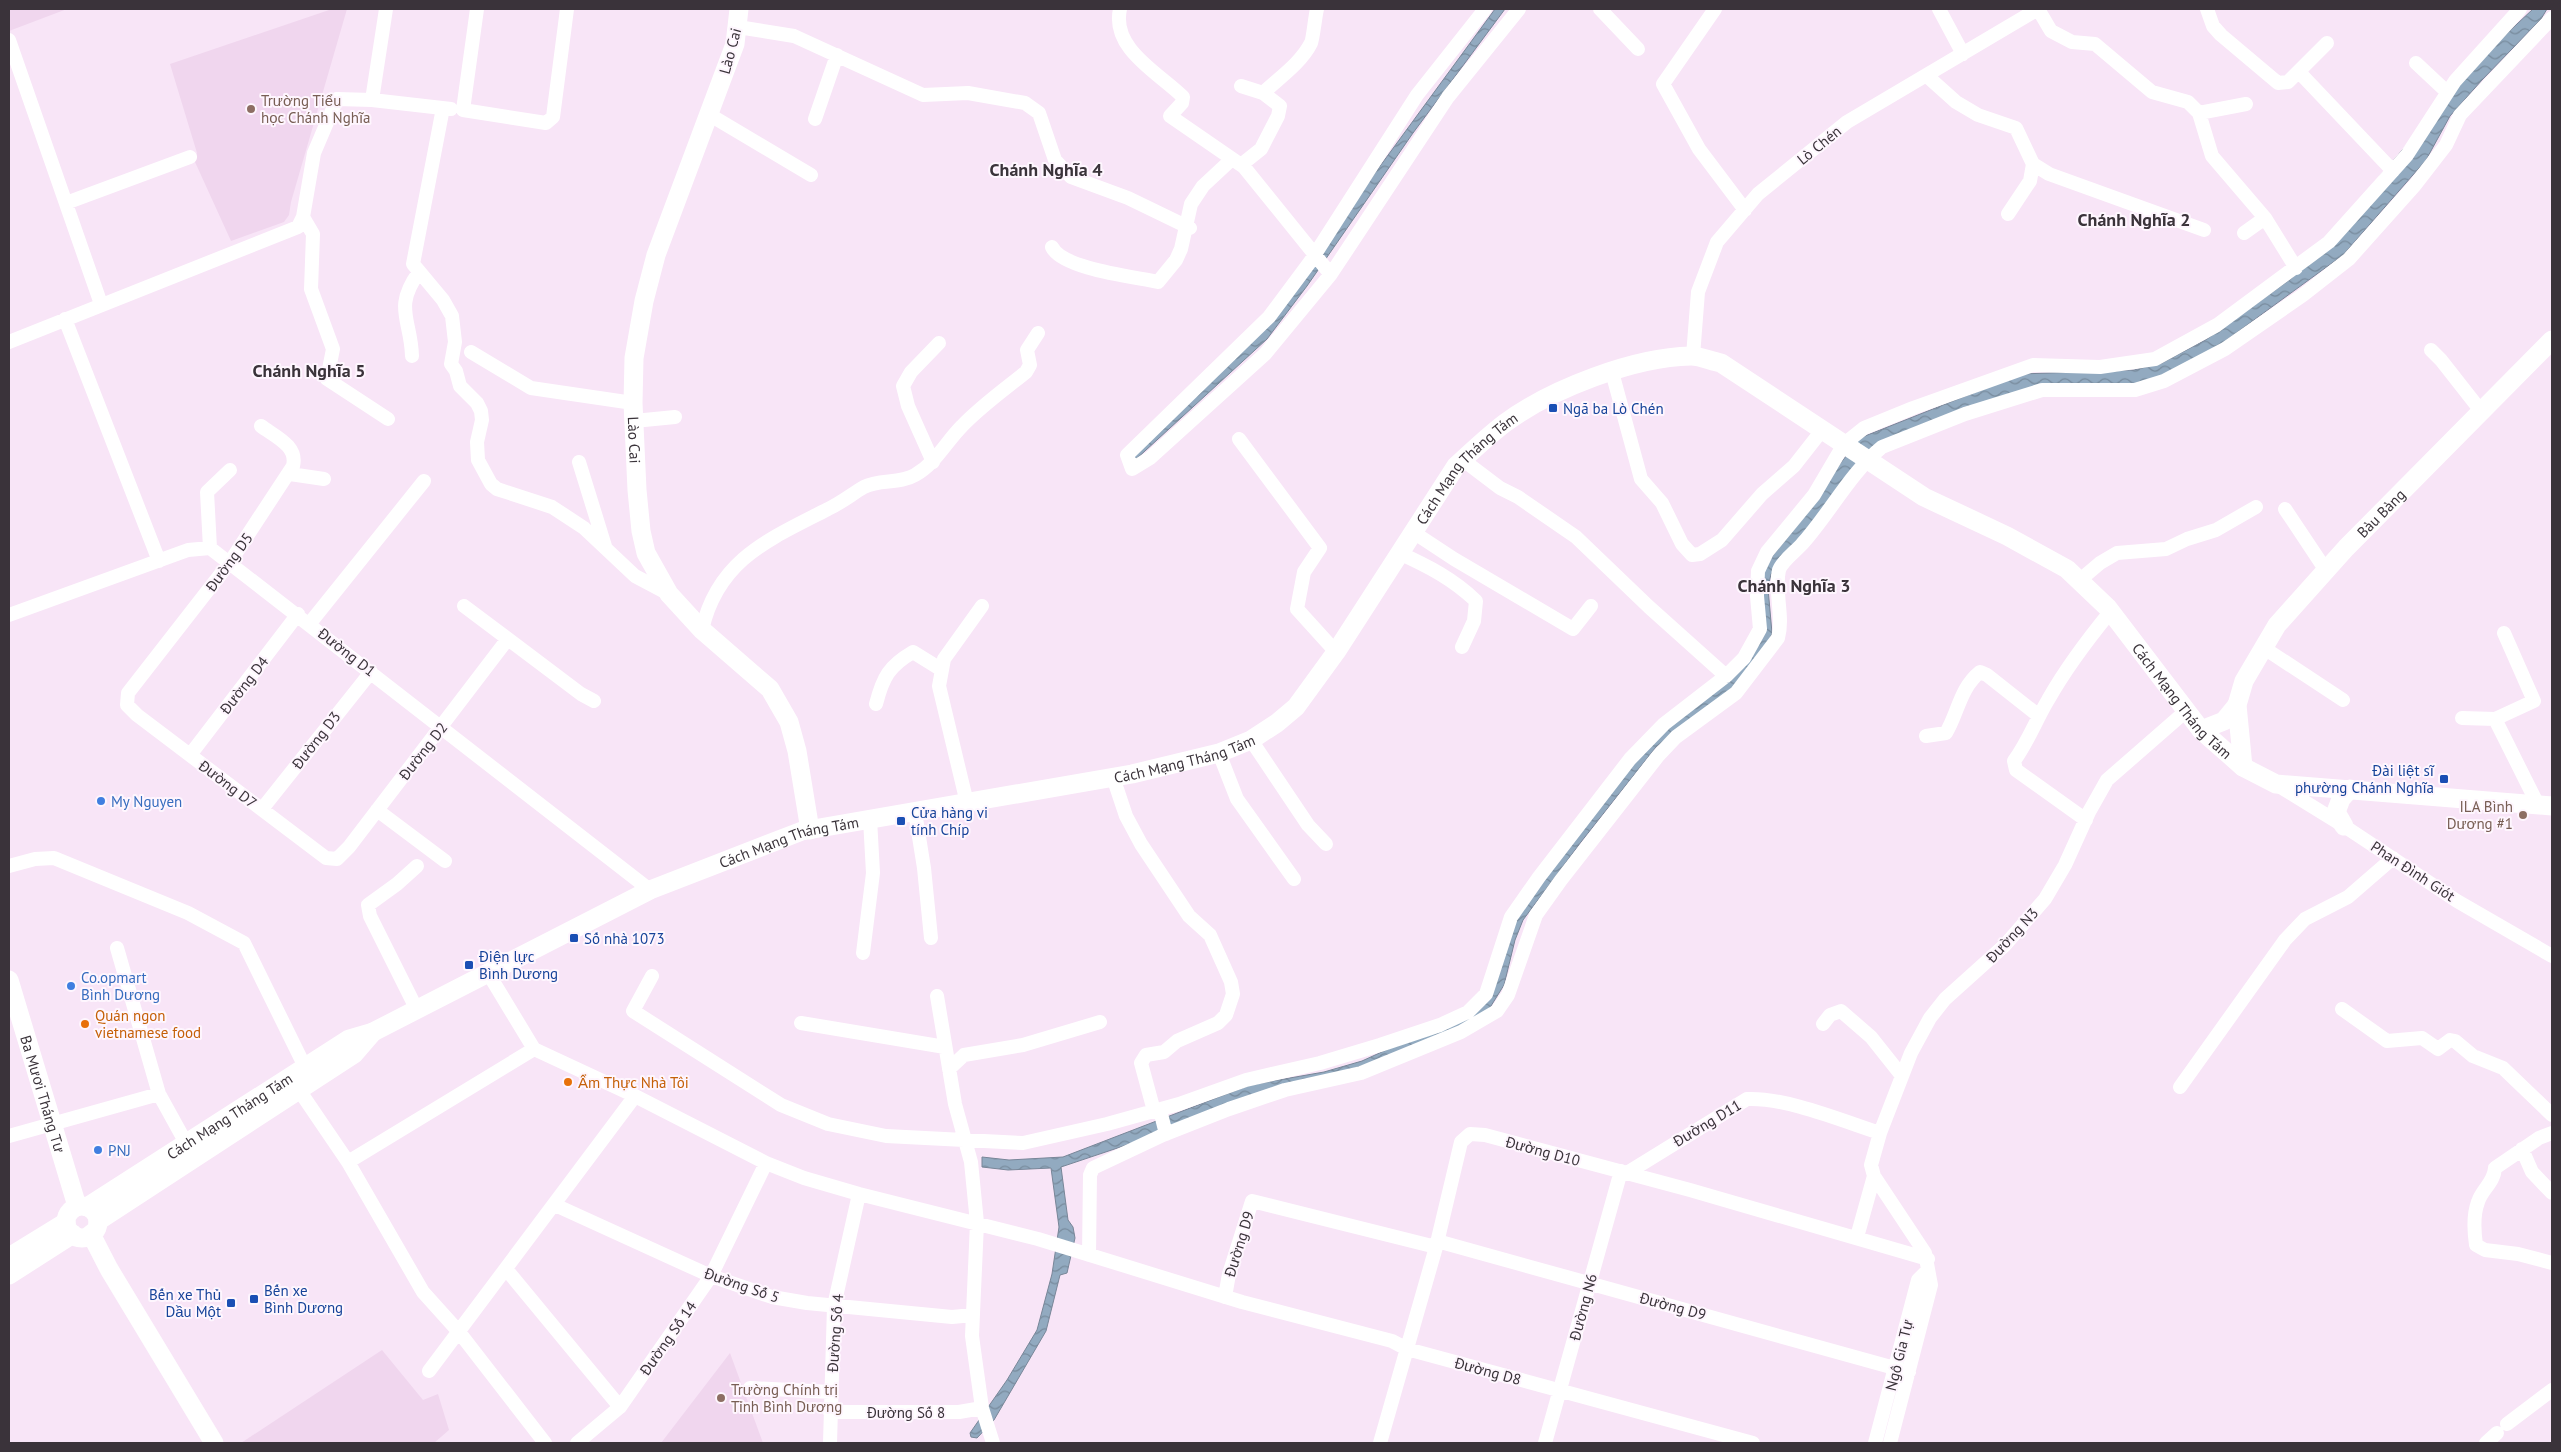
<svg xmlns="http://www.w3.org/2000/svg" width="2561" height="1452" font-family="'PT Sans',sans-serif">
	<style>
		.built { fill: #f0d6ee }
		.water { fill: url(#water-waves); stroke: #788698 }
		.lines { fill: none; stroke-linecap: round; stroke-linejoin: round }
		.street { stroke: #fff; stroke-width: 14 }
		.secondary { stroke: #fff; stroke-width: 19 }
		.education-dot { fill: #8d6e63; stroke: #fef6fe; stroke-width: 2 }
		.transit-dot { fill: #1a4fb4; stroke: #fef6fe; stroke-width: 2 }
		.shop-dot { fill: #3f7fe0; stroke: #fef6fe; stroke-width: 2 }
		.food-dot { fill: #e8710a; stroke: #fef6fe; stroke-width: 2 }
		.labels { text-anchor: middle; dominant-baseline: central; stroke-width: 4; stroke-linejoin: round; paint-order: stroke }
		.street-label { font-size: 15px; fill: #3a333a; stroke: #fef6fe }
		.education-label { font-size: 15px; fill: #785e54; stroke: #fef6fe; text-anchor: start }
		.transit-label { font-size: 15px; fill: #164399; stroke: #fef6fe; text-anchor: start }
		.shop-label { font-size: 15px; fill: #366cbe; stroke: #fef6fe; text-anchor: start }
		.food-label { font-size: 15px; fill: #c56008; stroke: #fef6fe; text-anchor: start }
		.quarter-label { font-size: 18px; font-weight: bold; fill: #3a333a; stroke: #fef6fe }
	</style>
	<defs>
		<pattern id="water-waves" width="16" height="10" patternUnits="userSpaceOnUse" patternTransform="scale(1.25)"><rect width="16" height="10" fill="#92aac0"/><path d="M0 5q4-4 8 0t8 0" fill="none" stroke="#788b9d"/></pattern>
	</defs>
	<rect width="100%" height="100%" fill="#f8e5f7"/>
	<path class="built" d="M9 9H67L9 31Z
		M332 9H347L291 202 289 215 284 222 231 241 195 162 197 153 170 64Z
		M382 1350 423 1400 438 1394 449 1430 434 1443H241Z
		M730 1353 763 1443H661Z"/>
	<path class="water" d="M1495 9H1505L1413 133 1307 286 1267 339 1133 462V457L1252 341Z
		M2533 9H2547L2541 19 2482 80 2450 116 2426 160 2343 255 2221 344 2156 382 2105 390 2028 389 1874 449 1771 574 1768 588 1772 633 1766 650 1741 681 1656 747 1581 842 1523 920 1515 940 1504 985 1486 1014 1415 1048 1061 1167 1068 1220 1073 1227 1075 1238 1067 1273 1060 1275 1046 1331 994 1420 977 1438 971 1437 970 1433 1007 1380 1037 1330 1052 1274 1059 1227 1051 1168 1008 1170 982 1167V1157L1009 1160 1063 1157 1250 1085 1324 1072 1362 1061 1478 1008 1515 916 1622 772 1757 645 1762 569 1812 507 1836 469 1860 438 2021 374 2134 370 2162 363 2207 339 2292 278 2486 53Z"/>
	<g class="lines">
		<path class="street" d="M386 9 372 100 451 109
			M477 9 463 110 546 123 553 117 567 9
			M1120 9C1111 49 1159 73 1183 97L1182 103 1170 116 1244 167 1328 271
			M1485 9 1417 95 1310 262 1269 317 1127 455 1132 469 1150 458 1265 354 1331 274 1448 97 1519 9
			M1600 9 1638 49
			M1715 9 1663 84 1699 149 1745 210
			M1939 9 1963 54
			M2207 9 2213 26 2221 35 2278 83 2288 82 2327 43
			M738 27 794 36 923 95 968 93 1025 103 1039 113 1055 160 1071 177 1128 198 1190 228
			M9 40 101 304
			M2416 63 2447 92
			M2299 72 2393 171
			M1927 76 1956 102 1978 115 2016 128 2033 164 2049 174 2204 230
			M1241 86 1263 93C1279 78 1301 63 1311 43 1313 39 1315 17 1317 9
			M443 108 413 264 443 300 452 316 455 342 451 364 456 371 460 386 477 403 481 411 482 420 477 442 478 460 491 484 497 489 552 507 584 528 635 576 669 594
			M2199 113 2212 156 2265 218 2244 233
			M710 115 811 175
			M815 119 837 55
			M1241 165 1261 149 1278 116 1280 106 1263 93
			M66 203 190 157
			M2008 214 2030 181 2033 164
			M303 217 313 234 311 289 333 349 327 379 388 419
			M2265 218 2296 268
			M1052 247C1062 269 1136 277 1158 282L1176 260 1181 249 1191 204 1203 186 1232 159
			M65 319 159 561
			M9 342 298 227 303 217 314 153 337 99 372 100
			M2431 350 2441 360 2481 411
			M471 352 531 388 633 403
			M412 356C411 319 393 308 419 272
			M1693 356 1698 292 1717 242 1758 194 1847 122 2038 9 2051 31 2072 42 2095 44 2152 92 2188 102 2199 113 2246 104
			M1612 372 1641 479 1662 503 1682 544 1692 555 1700 554 1722 540 1762 494 1794 466 1823 429
			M634 421 675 417
			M261 426C276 437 298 446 293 466L230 562 128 693 127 705 137 715 326 858 337 859 349 847 507 640
			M1239 439 1320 548 1304 572 1297 609 1336 652
			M1463 460 1500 488 1518 497 1576 537 1649 607 1726 676
			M579 462 605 546
			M933 462 908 406 903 386 911 372 939 343
			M290 474 324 479
			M2285 509 2325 569
			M1413 532 1454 559 1573 629 1591 606
			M210 548 207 492 230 470
			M1399 553C1428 566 1453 579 1476 601L1474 621 1462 647
			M2080 580 2100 563 2117 553 2166 549 2187 539 2216 530 2256 507
			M464 606 581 694 594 701
			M9 615 188 550 210 548 650 890
			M310 623 424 481
			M702 630C718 559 770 539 828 509 841 503 852 494 864 487 879 479 900 484 915 475 936 463 946 442 962 426 981 406 1005 389 1026 372L1030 365 1027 350 1038 333
			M2264 648 2343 700
			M876 704C883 677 889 666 913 652L942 670
			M2462 718 2495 719 2534 701 2504 633
			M2495 719 2538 805
			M1926 736 1946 733C1958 713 1960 688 1980 672L1987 675 2039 716
			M1251 740 1308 825 1326 844
			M1219 753 1237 799 1294 879
			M190 755 298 614
			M1113 777 1126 816 1141 844 1189 916 1210 935 1231 982 1233 994 1226 1015 1218 1023 1177 1041 1164 1052 1146 1055 1141 1063 1154 1111
			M2279 786 2344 826 2457 901 2552 956
			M967 803 939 686 944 659 982 606
			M262 809 371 672
			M377 810 445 861
			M915 812 924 868 931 938
			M2086 820 2016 770 2014 761C2028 742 2036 720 2048 700 2066 668 2088 639 2111 611
			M9 866 35 859 54 858 188 913 244 943 305 1067
			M117 948 159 1094
			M863 953 873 873 870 819
			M488 973 534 1049 635 1096 766 1163 804 1178 859 1194 1038 1239 1242 1302 1392 1341 1407 1349 1753 1443
			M652 976 633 1011 781 1105 828 1124 886 1136 1023 1143 1107 1124 1179 1104 1246 1080 1320 1063 1380 1045 1440 1025 1468 1012 1486 994 1511 917 1539 877 1630 759 1664 724 1726 676 1744 658 1760 629 1757 596 1758 571 1767 552 1814 495 1844 444 1864 428 1913 408 2033 365 2100 367 2155 359 2217 325 2329 242 2407 155 2455 81 2520 9
			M937 996 955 1104 971 1162 977 1223 972 1336 982 1408 993 1443
			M2342 1009 2387 1041 2422 1038 2438 1049 2450 1040 2455 1041 2473 1056 2503 1068 2552 1115
			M417 1010 370 916 368 905 397 884 417 866
			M801 1023 945 1047
			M1823 1024 1830 1015 1841 1011 1871 1037 1902 1076
			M949 1069 964 1055 1023 1045 1100 1022
			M2180 1087 2285 940 2305 919 2348 897 2393 858
			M299 1090 348 1162 423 1292 459 1332 545 1443
			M1160 1110 1166 1134
			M2552 1133 2539 1138 2495 1168C2494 1183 2482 1189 2478 1202 2473 1215 2474 1231 2476 1245L2485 1250 2518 1254 2552 1263
			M9 1136 159 1094 186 1143
			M2522 1149 2532 1172 2552 1193
			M348 1162 534 1049
			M1627 1173 1747 1099C1785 1097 1843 1121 1880 1133
			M555 1205 711 1276 772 1297 807 1303 952 1317 973 1315
			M1857 1237 1874 1176
			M1437 1241 1909 1372
			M1089 1255 1090 1175 1093 1168 1163 1135 1229 1109 1285 1090 1361 1073 1461 1032 1497 1011 1508 995 1536 915 1561 880 1658 756 1676 737 1736 693 1778 638C1784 616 1774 592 1779 570 1782 561 1796 551 1802 544 1830 513 1850 473 1882 447L1965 414 2042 390H2135L2164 381 2225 349 2303 295 2349 259 2415 185 2446 145 2460 115 2552 18
			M506 1269 620 1407
			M1225 1297 1229 1274 1252 1201 1436 1247
			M429 1371 635 1096
			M750 1388 831 1392
			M830 1412H959L982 1408
			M2507 1424 2552 1390
			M577 1443 620 1407 711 1276 766 1163
			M830 1443 834 1306 859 1194
			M1380 1443 1436 1247 1461 1142 1470 1134 1485 1135 1690 1190 1928 1259
			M1545 1443 1621 1171
			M1875 1443 1918 1280 1928 1270
			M1890 1443 1931 1285 1925 1253 1874 1176 1871 1165 1880 1133 1911 1053 1930 1018 1945 999 2005 945 2045 899 2065 865 2089 812 2107 780 2186 711
			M2486 1443 2497 1433"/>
		<g class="secondary">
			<path id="s1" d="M739 9 735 44 656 255 644 301 634 358 633 403 637 490 641 531 646 553 669 594 702 630 770 689 789 722 797 751 810 830"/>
			<path d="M2201 730 2224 721 2237 705"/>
			<path id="s2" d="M2243 767 2237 705 2244 681 2277 625 2346 548 2552 340"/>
			<path d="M2344 826 2336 812 2341 799 2350 789"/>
			<path id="s3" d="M9 980 77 1206"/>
			<circle cx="82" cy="1222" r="16"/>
			<path id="s4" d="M87 1207 349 1039 373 1032 650 890 802 831 1132 774 1219 753 1251 740 1277 723 1296 707 1336 652 1456 466C1472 451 1488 436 1505 423 1551 389 1634 357 1691 356 1700 356 1711 361 1721 363L1924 497 2007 536 2067 569 2108 608 2201 730 2243 767 2276 784 2552 806"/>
			<path d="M98 1221 354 1054 373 1032"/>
			<path d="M91 1234 109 1269 214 1443"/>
			<path d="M9 1257 66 1222"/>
			<path d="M9 1275 73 1234"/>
		</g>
	</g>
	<g class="education-dot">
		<circle cx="251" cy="109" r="5"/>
		<circle cx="2523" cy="815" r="5"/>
		<circle cx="721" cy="1398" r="5"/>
	</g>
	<g class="transit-dot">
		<rect x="1548" y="403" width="10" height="10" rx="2.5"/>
		<rect x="2439" y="774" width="10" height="10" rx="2.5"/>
		<rect x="896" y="816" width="10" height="10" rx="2.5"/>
		<rect x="569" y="933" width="10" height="10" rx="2.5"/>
		<rect x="464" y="960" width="10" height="10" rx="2.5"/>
		<rect x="249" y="1294" width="10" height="10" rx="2.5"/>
		<rect x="226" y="1298" width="10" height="10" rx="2.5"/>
	</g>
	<g class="shop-dot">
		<circle cx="101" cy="801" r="5"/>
		<circle cx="71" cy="986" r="5"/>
		<circle cx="98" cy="1150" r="5"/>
	</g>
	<g class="food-dot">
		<circle cx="85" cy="1024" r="5"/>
		<circle cx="568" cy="1082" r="5"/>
	</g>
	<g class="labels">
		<g class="street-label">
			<text transform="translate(730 51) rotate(-75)">Lào Cai</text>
			<text transform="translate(1819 145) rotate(-39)">Lò Chén</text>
			<text stroke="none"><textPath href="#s1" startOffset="448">Lào Cai</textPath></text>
			<text stroke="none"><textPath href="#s4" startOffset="1620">Cách Mạng Tháng Tám</textPath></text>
			<text stroke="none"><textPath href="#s2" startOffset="305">Bàu Bàng</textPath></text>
			<text transform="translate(229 562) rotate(-54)">Đường D5</text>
			<text transform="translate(347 652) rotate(38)">Đường D1</text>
			<text transform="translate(244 685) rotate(-52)">Đường D4</text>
			<text stroke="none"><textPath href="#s4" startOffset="2490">Cách Mạng Tháng Tám</textPath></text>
			<text transform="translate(316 740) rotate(-52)">Đường D3</text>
			<text transform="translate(423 751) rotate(-52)">Đường D2</text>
			<text stroke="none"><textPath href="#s4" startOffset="1200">Cách Mạng Tháng Tám</textPath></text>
			<text transform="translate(228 784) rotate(37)">Đường D7</text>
			<text stroke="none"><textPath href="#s4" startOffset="795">Cách Mạng Tháng Tám</textPath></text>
			<text transform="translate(2413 871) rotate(33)">Phan Đình Giót</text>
			<text transform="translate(2012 935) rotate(-47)">Đường N3</text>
			<text stroke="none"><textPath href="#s3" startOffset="119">Ba Mươi Tháng Tư</textPath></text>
			<text stroke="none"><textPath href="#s4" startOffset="169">Cách Mạng Tháng Tám</textPath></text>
			<text transform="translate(1707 1123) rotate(-31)">Đường D11</text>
			<text transform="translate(1543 1151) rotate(15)">Đường D10</text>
			<text transform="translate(1239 1244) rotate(-73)">Đường D9</text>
			<text transform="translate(742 1285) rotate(19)">Đường Số 5</text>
			<text transform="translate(1673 1306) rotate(15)">Đường D9</text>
			<text transform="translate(1583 1307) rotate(-75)">Đường N6</text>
			<text transform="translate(835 1333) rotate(-86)">Đường Số 4</text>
			<text transform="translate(668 1338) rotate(-55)">Đường Số 14</text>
			<text transform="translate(1899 1355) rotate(-76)">Ngô Gia Tự</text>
			<text transform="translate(1488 1371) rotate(15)">Đường D8</text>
			<text x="906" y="1412">Đường Số 8</text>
		</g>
		<g class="education-label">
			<text x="261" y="100">Trường Tiểu<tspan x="261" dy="17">học Chánh Nghĩa</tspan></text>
			<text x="2513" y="806" text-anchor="end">ILA Bình<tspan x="2513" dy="17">Dương #1</tspan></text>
			<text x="731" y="1389">Trường Chính trị<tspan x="731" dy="17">Tỉnh Bình Dương</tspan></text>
		</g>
		<g class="transit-label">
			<text x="1563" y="408">Ngã ba Lò Chén</text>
			<text x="2434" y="770" text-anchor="end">Đài liệt sĩ<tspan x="2434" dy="17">phường Chánh Nghĩa</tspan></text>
			<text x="911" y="812">Cửa hàng vi<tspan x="911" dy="17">tính Chíp</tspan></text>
			<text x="584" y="938">Số nhà 1073</text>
			<text x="479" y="956">Điện lực<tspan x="479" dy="17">Bình Dương</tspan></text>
			<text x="264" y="1290">Bến xe<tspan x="264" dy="17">Bình Dương</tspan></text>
			<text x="221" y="1294" text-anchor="end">Bến xe Thủ<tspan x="221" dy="17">Dầu Một</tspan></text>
		</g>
		<g class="shop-label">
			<text x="111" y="801">My Nguyen</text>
			<text x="81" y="977">Co.opmart<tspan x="81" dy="17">Bình Dương</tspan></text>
			<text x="108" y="1150">PNJ</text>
		</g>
		<g class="food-label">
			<text x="95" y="1015">Quán ngon<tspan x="95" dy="17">vietnamese food</tspan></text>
			<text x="578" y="1082">Ẩm Thực Nhà Tôi</text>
		</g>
		<g class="quarter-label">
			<text x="1046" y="169">Chánh Nghĩa 4</text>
			<text x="2134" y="219">Chánh Nghĩa 2</text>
			<text x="309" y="370">Chánh Nghĩa 5</text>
			<text x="1794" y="585">Chánh Nghĩa 3</text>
		</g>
	</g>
	<rect width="2561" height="1452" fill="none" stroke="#3a333a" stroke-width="20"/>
</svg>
